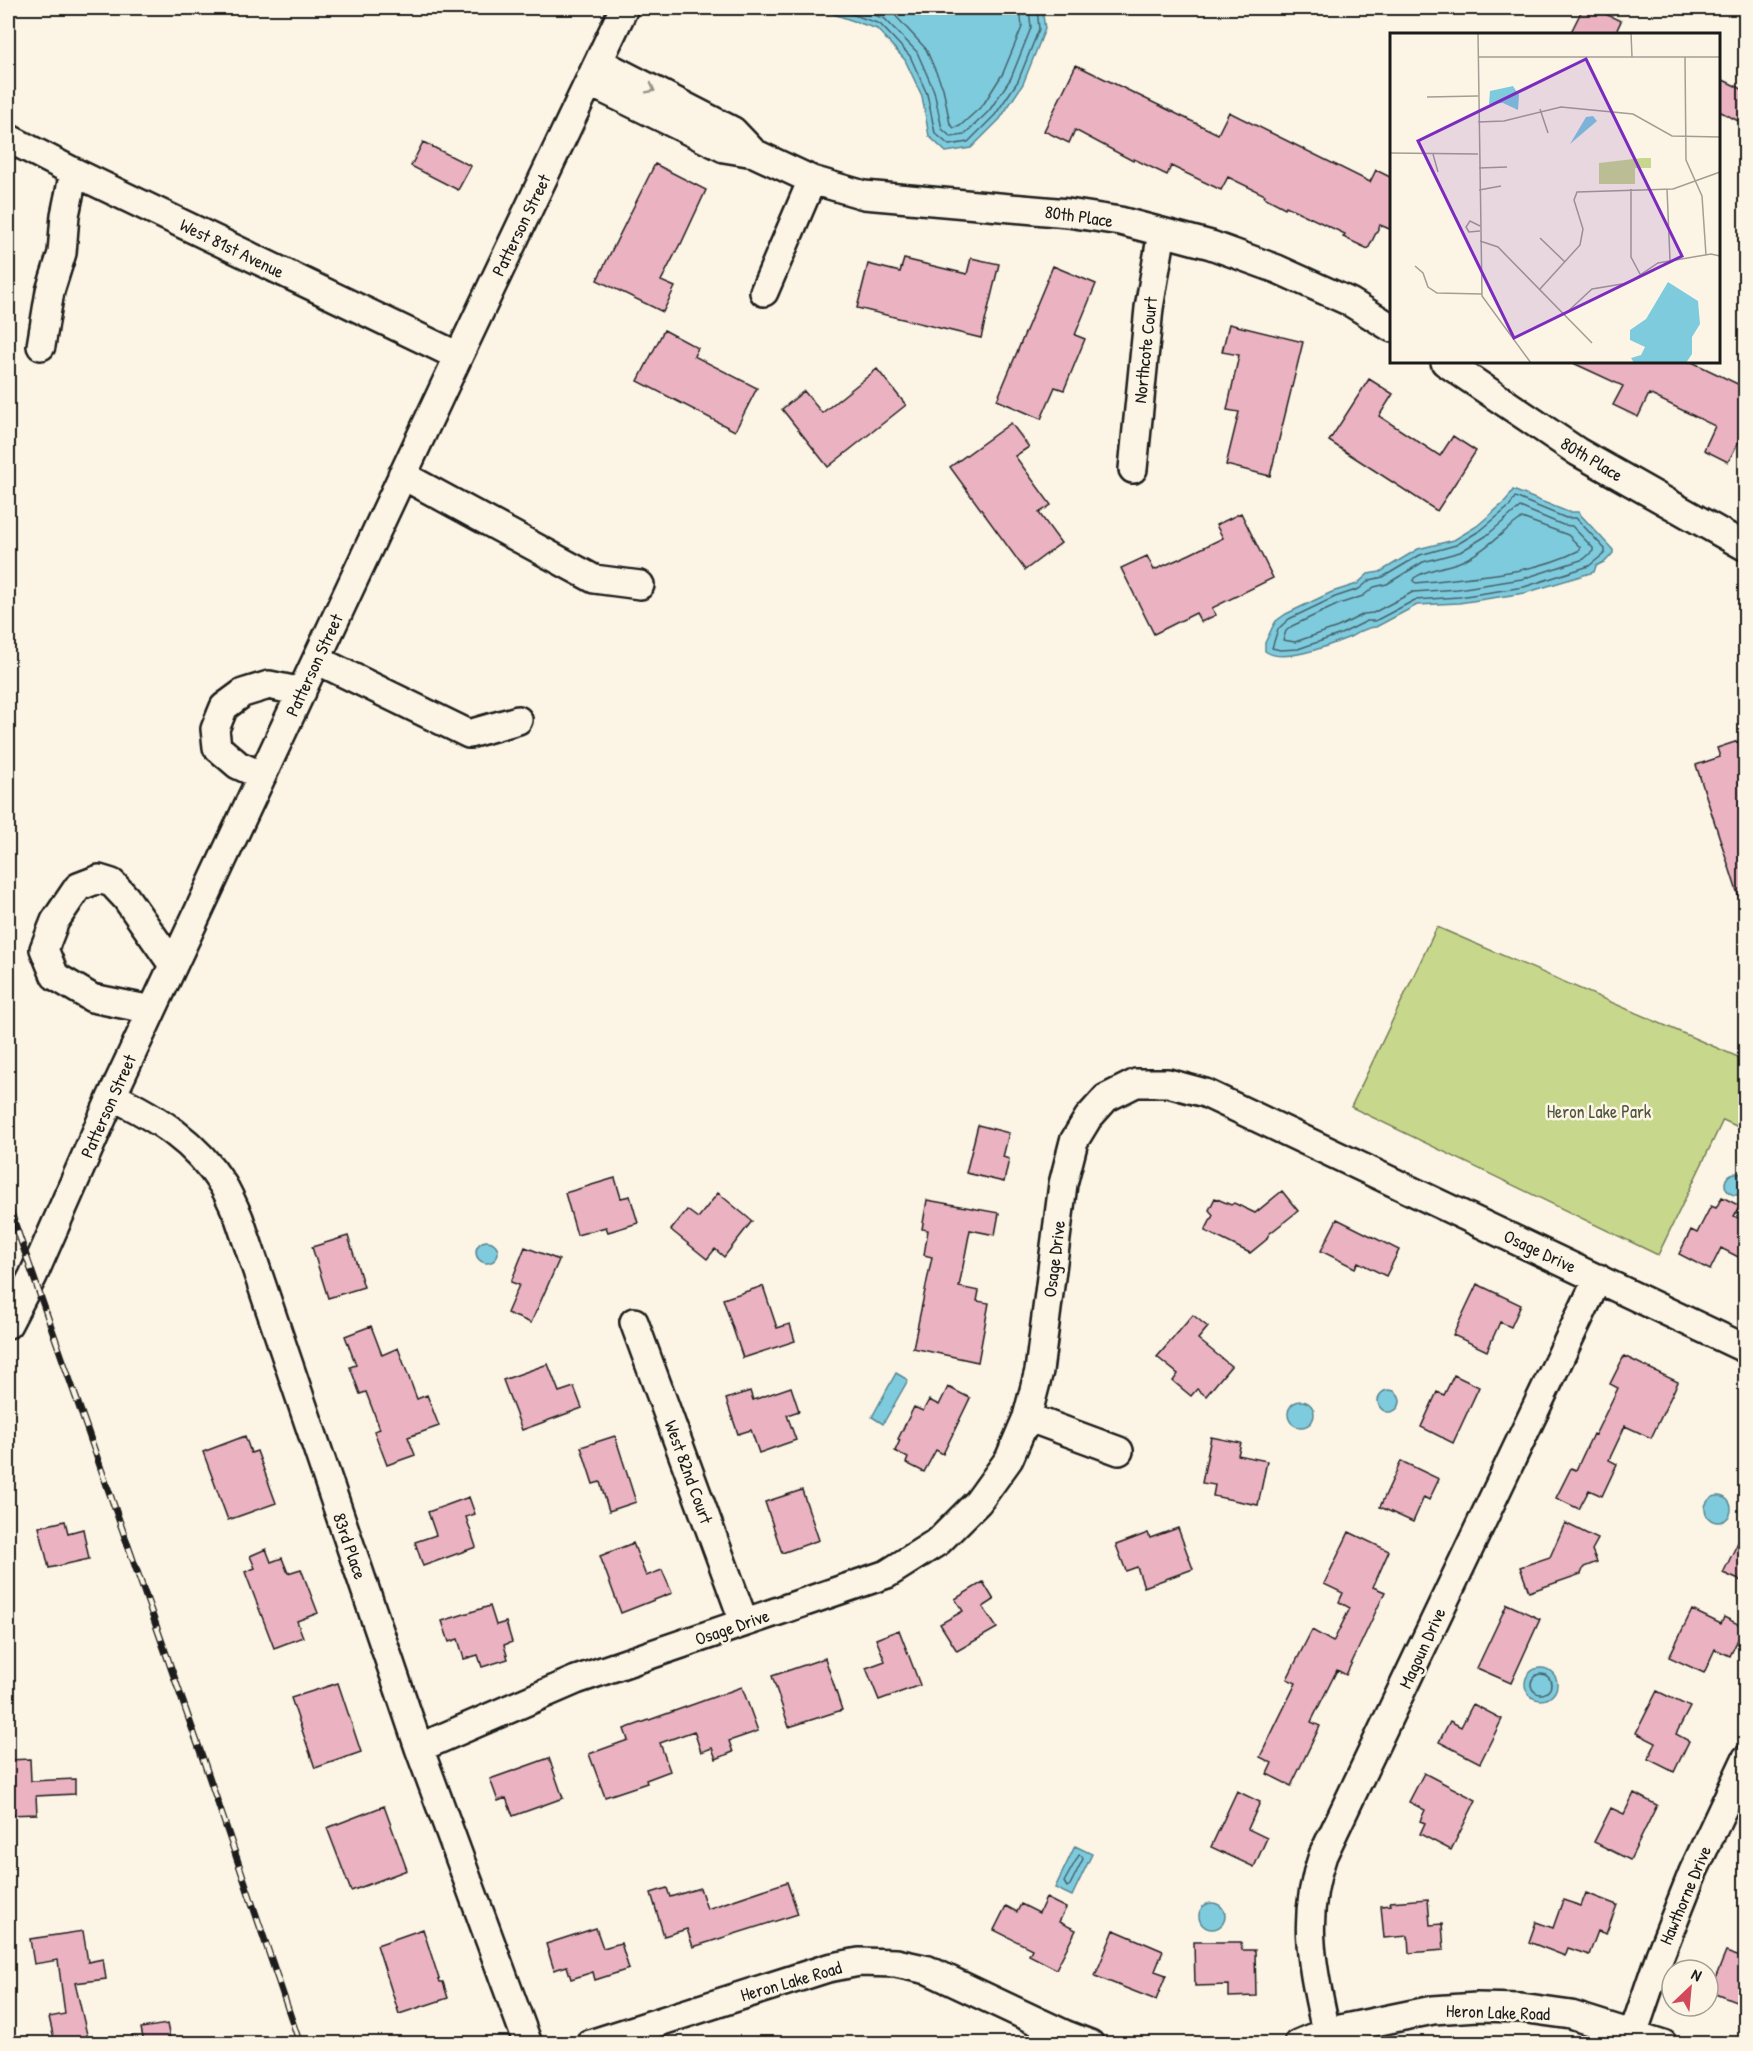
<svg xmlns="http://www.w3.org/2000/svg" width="1753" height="2051" font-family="'Patrick Hand',sans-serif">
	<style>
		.green { fill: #c7d88d; stroke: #727a54; stroke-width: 1.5 }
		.water { fill: #7fcbde; stroke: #578590; stroke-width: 1.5 }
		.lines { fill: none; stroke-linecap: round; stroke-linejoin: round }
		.shore { stroke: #44626a; stroke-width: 1.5 }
		.building { fill: #ebb2c2; stroke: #1c1c1c; stroke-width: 1.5 }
		.minor-casing { stroke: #1c1c1c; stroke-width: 32 }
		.minor { stroke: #fcf5e5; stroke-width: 27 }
		.rail-casing { stroke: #1c1c1c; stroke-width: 7 }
		.rail { stroke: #fcf5e5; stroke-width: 4.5; stroke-dasharray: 14; stroke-linecap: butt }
		.oneway { stroke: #97938b }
		.labels { text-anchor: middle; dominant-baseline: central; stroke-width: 5; stroke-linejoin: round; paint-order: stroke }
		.street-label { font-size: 18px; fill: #1c1c1c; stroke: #fcf5e5 }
		.park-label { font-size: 18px; fill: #4f543e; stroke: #fcf5e5 }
		.inset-road { fill: none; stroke: #a29e95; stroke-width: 1.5 }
		.view { fill: #7b2cbf; fill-opacity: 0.15; stroke: #7b2cbf; stroke-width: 3 }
		.inset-edge { fill: none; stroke: #1c1c1c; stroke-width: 3 }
	</style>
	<rect width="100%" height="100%" fill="#fcf5e5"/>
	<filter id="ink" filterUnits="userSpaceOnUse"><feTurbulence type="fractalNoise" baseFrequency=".0167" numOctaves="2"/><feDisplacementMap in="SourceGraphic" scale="12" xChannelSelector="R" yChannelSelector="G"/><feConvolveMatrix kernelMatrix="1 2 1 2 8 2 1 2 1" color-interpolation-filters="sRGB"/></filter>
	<g filter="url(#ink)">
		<path class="green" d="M1437 927 1745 1060V1130L1723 1120 1658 1255 1351 1107Z"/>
		<path class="water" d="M816 8H1042L1045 29 1023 84 1000 119 971 148 946 152 929 136 922 96 905 60 877 29Z
			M1513 490 1568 512H1578L1613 550V553L1606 561 1596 566 1594 572 1525 593 1459 603 1417 605 1376 627C1366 627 1358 633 1350 637 1330 645 1283 665 1265 651V643L1273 626 1276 621 1286 614 1332 592 1357 584 1368 574 1380 572 1418 549 1454 540 1477 526 1506 501Z
			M1725 1184a11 11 0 1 1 22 0a11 11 0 1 1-22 0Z
			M476 1252a11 11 0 1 1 22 0a11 11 0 1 1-22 0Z
			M896 1373 908 1380 883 1424 872 1417Z
			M1378 1401a11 11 0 1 1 22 0a11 11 0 1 1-22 0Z
			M1288 1414a13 13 0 1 1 26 0a13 13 0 1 1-26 0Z
			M1705 1509a13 13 0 1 1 26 0a13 13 0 1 1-26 0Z
			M1525 1684a16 16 0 1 1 32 0a16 16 0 1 1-32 0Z
			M1075 1846 1092 1854 1072 1896 1055 1888Z
			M1199 1916a13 13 0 1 1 26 0a13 13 0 1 1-26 0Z"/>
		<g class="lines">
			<path class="shore" d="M834 8 880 24 910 56 927 94 935 133 949 145 968 142 995 115 1018 81 1039 29 1037 8
				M856 8 885 19 917 52 934 91 942 129 951 137 964 135 989 111 1011 78 1031 28 1029 8
				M882 8 893 13 926 49 943 88 950 124 954 128 960 126 983 105 1003 73 1022 27 1020 8
				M1515 497 1566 518H1576L1605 549V553L1589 566 1524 587 1459 597 1415 600 1375 621H1367L1341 634 1298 649 1280 650 1272 648 1278 629 1289 619 1335 597 1359 589 1370 580 1383 577 1420 555 1456 545 1481 530 1510 506Z
				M1520 507 1563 525 1572 526 1593 548V551L1584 559 1522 579 1458 589 1413 592 1373 613 1364 614 1338 627 1295 642 1283 640 1286 631 1292 626 1339 604 1363 596 1374 587 1387 584 1423 562 1460 552 1486 536Z
				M1522 518 1568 535 1580 547V550C1529 576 1471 576 1416 583L1413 581 1414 578C1428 568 1446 568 1462 561 1485 551 1502 532 1522 518Z
				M1531 1684a10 10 0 1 1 20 0a10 10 0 1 1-20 0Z
				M1079 1855 1082 1856 1083 1859 1070 1885 1067 1887 1064 1882Z"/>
		</g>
		<path class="building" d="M1583 8H1592L1621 21 1615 34H1570Z
			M1076 65 1218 134 1229 112 1370 182 1376 170 1392 178V230L1380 225 1368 249 1343 237 1345 234 1286 206 1285 208 1264 197 1265 195 1228 177 1221 190 1171 166 1167 175 1134 159 1133 161 1075 130 1069 143 1044 131Z
			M1719 78 1746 91V125L1719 111Z
			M423 142 471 166 458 190 411 166Z
			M655 164 706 190 681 244H680L661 281 675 287 663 312 597 280Z
			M971 258 999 264 981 338 857 308 868 264 900 272 904 259 967 274Z
			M1053 266 1096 284 1075 335 1085 339 1064 390 1055 387 1041 419 997 400Z
			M1229 324 1303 342 1270 476 1226 465 1239 412 1227 410 1239 355 1222 352Z
			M664 330 698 348 694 356 757 388 735 431 638 381Z
			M1571 362H1692L1746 388V428L1728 462 1704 450 1715 426 1649 394 1638 417 1613 405 1623 386Z
			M877 369 906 405 828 467 782 409 804 391 822 413Z
			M1369 379 1393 394 1379 416 1440 456 1453 436 1476 451 1437 511 1329 441Z
			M1011 423 1029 447 1015 456 1051 505 1039 513 1061 543 1025 570 950 467Z
			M1241 513 1273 578 1212 608 1216 615 1201 622 1196 613 1154 634 1121 568 1147 556 1154 570 1190 554 1223 538 1216 525Z
			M1738 741 1740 750 1746 748V907H1742L1696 765 1720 757 1717 748Z
			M978 1125 1009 1133 1003 1157 1009 1159 1004 1182 966 1173Z
			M615 1178 621 1198 630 1196 638 1223 608 1232 606 1227 577 1235 565 1193Z
			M1282 1191 1298 1211 1269 1234 1266 1240 1250 1253 1205 1231 1213 1215 1209 1210 1215 1198 1231 1205 1234 1203 1255 1213Z
			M718 1193 752 1221 724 1257 715 1249 707 1259 671 1230 687 1210 698 1218Z
			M1722 1197 1740 1206 1734 1216 1746 1222V1261L1721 1248 1710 1270 1679 1254 1691 1230 1697 1233 1711 1206 1716 1208Z
			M927 1200 999 1213 995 1235 970 1230 959 1287 979 1291 977 1301 989 1303 978 1362 913 1348 932 1257 924 1255 928 1230 922 1229Z
			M1337 1219 1399 1250 1386 1276 1358 1262 1355 1268 1321 1251Z
			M348 1236 364 1287 328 1298 312 1247Z
			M525 1247 559 1260 531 1323 507 1313 519 1285 511 1282Z
			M1477 1284 1521 1305 1511 1327 1500 1322 1487 1351 1453 1335Z
			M763 1286 777 1328 790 1324 795 1341 743 1358 723 1299Z
			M1193 1315 1208 1327 1198 1339 1231 1366 1206 1396 1197 1389 1191 1396 1173 1381 1178 1374 1157 1357Z
			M371 1326 382 1355 398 1348 417 1399 427 1395 439 1426 408 1437 415 1455 387 1465 374 1431 380 1429 366 1392 360 1394 350 1367 356 1365 345 1336Z
			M1624 1356 1678 1382 1651 1438 1625 1426 1609 1460 1617 1464 1602 1496 1589 1490 1579 1509 1556 1498 1571 1468 1576 1470 1593 1434 1595 1435 1618 1388 1610 1384Z
			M548 1364 559 1392 574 1387 582 1408 522 1430 503 1380Z
			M1454 1375 1479 1387 1453 1443 1421 1427 1437 1392 1444 1395Z
			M791 1387 799 1411 787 1415 796 1440 759 1453 751 1430 738 1434 726 1399 750 1391 753 1400Z
			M948 1387 970 1398 943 1454 936 1450 924 1472 906 1463 908 1458 895 1451 900 1440 898 1439 914 1407 923 1411 929 1400 939 1405Z
			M245 1436 251 1453 257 1451 276 1503 228 1520 203 1452Z
			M615 1436 636 1502 609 1511 600 1482 593 1484 581 1447Z
			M1211 1437 1241 1443 1238 1455 1267 1461 1258 1505 1213 1496 1215 1485 1202 1483Z
			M1401 1461 1439 1479 1429 1500 1424 1497 1413 1522 1380 1507Z
			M802 1490 819 1540 782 1553 765 1502Z
			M469 1497 475 1514 466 1517 476 1547 423 1566 415 1542 436 1535 428 1512Z
			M65 1521 68 1533 83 1529 89 1559 49 1568 39 1527Z
			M1565 1523 1598 1539 1592 1550 1597 1562 1584 1567 1581 1574 1529 1592 1520 1567 1550 1557Z
			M1746 1526V1583L1723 1573Z
			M1178 1528 1193 1569 1144 1587 1137 1567 1126 1571 1116 1545 1148 1533 1150 1538Z
			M1349 1532 1389 1551 1373 1587 1385 1592 1346 1675 1337 1670 1311 1722 1320 1726 1291 1786 1267 1774 1272 1763 1260 1757 1296 1683 1287 1679 1312 1630 1333 1642 1350 1608 1339 1602 1343 1593 1324 1584Z
			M633 1543 646 1576 662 1570 672 1593 621 1613 600 1556Z
			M266 1549 271 1562 282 1558 288 1573 301 1569 318 1613 297 1621 303 1637 274 1648 245 1572 255 1568 250 1556Z
			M983 1582 994 1600 983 1607 997 1628 957 1651 940 1624 963 1611 955 1599Z
			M1507 1604 1540 1619 1511 1683 1477 1668Z
			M490 1606 496 1625 506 1622 512 1642 504 1645 508 1659 482 1667 478 1655 464 1659 458 1639 449 1642 442 1621Z
			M1692 1610 1721 1624 1724 1617 1744 1627 1730 1656 1715 1649 1704 1673 1669 1657Z
			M899 1630 920 1685 879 1700 866 1668 885 1661 876 1639Z
			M825 1658 842 1710 789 1727 772 1676Z
			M338 1683 361 1752 315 1768 291 1698Z
			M742 1687 758 1731 729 1741 733 1752 716 1759 712 1748 701 1752 694 1731 660 1743 670 1771 646 1780 647 1783 605 1797 589 1754 628 1740 624 1729Z
			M1657 1691 1690 1707 1676 1734 1689 1741 1674 1772 1648 1759 1656 1743 1636 1733Z
			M1473 1704 1502 1719 1480 1763 1439 1742 1450 1721 1461 1727Z
			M549 1758 563 1798 513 1816 506 1798 498 1801 490 1779Z
			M30 1759 31 1781 75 1779V1794L36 1796 37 1814 8 1815V1760Z
			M1424 1773 1476 1800 1451 1850 1420 1834 1425 1823 1420 1821 1425 1810 1409 1802Z
			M1237 1791 1260 1802 1248 1829 1267 1838 1254 1867 1211 1847Z
			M1634 1793 1657 1805 1630 1860 1594 1842 1611 1808 1624 1814Z
			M384 1806 407 1870 351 1891 327 1828Z
			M787 1882 798 1914 693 1947 687 1929 664 1936 651 1893 667 1888 670 1897 700 1888 707 1909Z
			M1586 1893 1617 1905 1606 1934 1598 1931 1589 1955 1568 1948 1565 1956 1529 1942 1536 1922 1553 1928 1563 1900 1581 1906Z
			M1046 1898 1066 1908 1059 1922 1076 1930 1056 1969 1029 1955 1032 1949 994 1930 1006 1906 1017 1912 1021 1904 1039 1913Z
			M1428 1899 1430 1925 1442 1924 1444 1950 1409 1953 1408 1936 1384 1938 1381 1906 1391 1905 1390 1902Z
			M596 1928 603 1948 621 1943 629 1969 595 1980 593 1972 571 1979 567 1966 554 1970 546 1944Z
			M423 1929 440 1982H443L448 1998 399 2014 377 1945Z
			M1114 1930 1163 1951 1155 1971 1166 1975 1156 2000 1095 1976Z
			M83 1931 88 1962 103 1959 106 1979 75 1983 89 2043H55L49 2017 65 2014 58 1960 34 1964 30 1939Z
			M1194 1942H1241L1242 1950H1255L1256 1996 1229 1997V1985L1195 1986Z
			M1726 1952 1746 1959V2005L1710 1991Z
			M167 2024 171 2043H144L141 2028Z"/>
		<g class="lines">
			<defs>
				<path id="minor" d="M599 62 733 131 754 153
					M589 82 724 148 754 153 812 180 864 195 1068 213 1120 221 1162 232 1211 245 1277 269 1350 302 1392 328
					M8 138 74 172 458 356
					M764 292 812 180
					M41 346 50 291 62 253 65 215 74 172
					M1445 362 1578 452 1746 547
					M1133 469 1149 308 1162 232
					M402 475 594 579 640 585
					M317 660 469 734 518 720
					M262 776 238 765 217 747 215 729 224 707 243 693 269 685 302 692
					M152 1010 92 998 55 976 44 949 55 921 78 887 99 879 112 883 126 898 173 965
					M112 1096C157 1118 195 1141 223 1185 229 1195 234 1207 239 1218L419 1748 528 2044
					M634 1322 744 1622
					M8 1324 33 1276 112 1096 444 387 624 8
					M1027 1417 1119 1451
					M419 1748 576 1680 887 1574 939 1541 978 1502 1009 1459 1027 1417 1039 1371 1063 1184 1074 1141 1088 1118 1106 1098 1136 1083H1168L1205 1093 1746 1349
					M1326 2032C1313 1967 1300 1920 1323 1855L1598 1278
					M1633 2034 1660 1955 1693 1872 1746 1759
					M590 2044 828 1968 859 1962 896 1963 928 1970 1064 2034 1090 2044
					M1298 2044 1326 2032 1433 2010 1477 2007 1521 2008 1571 2015 1663 2044"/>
			</defs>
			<use href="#minor" class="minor-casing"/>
			<use href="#minor" class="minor"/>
			<defs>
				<path id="rail" d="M8 1204 203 1759 300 2044"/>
			</defs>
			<use href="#rail" class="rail-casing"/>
			<use href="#rail" class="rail"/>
		</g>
		<defs><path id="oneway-chevron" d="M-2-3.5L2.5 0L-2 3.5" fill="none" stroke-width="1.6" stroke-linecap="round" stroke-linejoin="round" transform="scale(1.5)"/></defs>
		<use class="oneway" href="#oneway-chevron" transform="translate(651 89) rotate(27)"/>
	</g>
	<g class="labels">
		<g class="street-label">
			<text transform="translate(1079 216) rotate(8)">80th Place</text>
			<text transform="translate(521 225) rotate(-64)">Patterson Street</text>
			<text transform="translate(232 248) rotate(26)">West 81st Avenue</text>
			<text transform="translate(1145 350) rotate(-84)">Northcote Court</text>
			<text transform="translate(1592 459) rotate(31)">80th Place</text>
			<text transform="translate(314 665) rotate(-65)">Patterson Street</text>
			<text transform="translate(108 1106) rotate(-66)">Patterson Street</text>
			<text transform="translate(1540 1251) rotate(25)">Osage Drive</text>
			<text transform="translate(1054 1259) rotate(-83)">Osage Drive</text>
			<text transform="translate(689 1472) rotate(70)">West 82nd Court</text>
			<text transform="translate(350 1546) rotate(71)">83rd Place</text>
			<text transform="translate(732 1627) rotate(-19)">Osage Drive</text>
			<text transform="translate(1422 1648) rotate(-65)">Magoun Drive</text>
			<text transform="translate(1685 1895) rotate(-67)">Hawthorne Drive</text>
			<text transform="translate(791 1981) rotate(-16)">Heron Lake Road</text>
			<text transform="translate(1498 2012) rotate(2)">Heron Lake Road</text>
		</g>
		<g class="park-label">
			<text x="1599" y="1111">Heron Lake Park</text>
		</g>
	</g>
	<g transform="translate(1390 33)">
		<rect width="330" height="330" fill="#fcf5e5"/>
		<path d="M252 125H261V135H245V151H209V130Z" fill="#c7d88d"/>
		<path d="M123 53 129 62 128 77 113 70 99 71 100 58ZM203 83 207 88 180 111 196 84ZM278 249 308 268 310 291 302 304V321L296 330H244L241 325 251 322 255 314 240 307V297L256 286Z" fill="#7fcbde"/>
		<path class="inset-road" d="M88 0 92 263 141 330M241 0 242 24M88 24H330M295 24 296 127 312 163 316 222M37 64 88 63M150 76 158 100M88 89 114 88 171 74 243 81 282 103 330 104M0 120 88 121M43 121 48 139M89 135 117 134M241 156V224L250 241M277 156 280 227M89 157 111 153M90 193 80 188 76 194 79 199 90 198M150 205 175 229M90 208 108 214 202 310M25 233 33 240 38 254 47 260 92 261M150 256 190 212 193 196 184 167 187 159 283 156 330 139M175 281 202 256 238 250 268 230 321 221 330 223"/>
		<path class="view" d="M196 26 292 223 124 305 28 108Z"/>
		<rect width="330" height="330" class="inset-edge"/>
	</g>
	<rect width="1753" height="2051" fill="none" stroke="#fcf5e5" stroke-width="30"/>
	<rect x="15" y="15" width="1723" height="2021" fill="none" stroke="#1c1c1c" stroke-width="2" filter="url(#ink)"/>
	<g transform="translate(1690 1988) rotate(26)"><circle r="28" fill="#fcf5e5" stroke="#a29e95" stroke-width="1.5"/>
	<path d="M0-4.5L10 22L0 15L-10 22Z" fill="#d1495b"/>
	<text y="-9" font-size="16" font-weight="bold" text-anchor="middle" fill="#1c1c1c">N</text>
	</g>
</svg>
